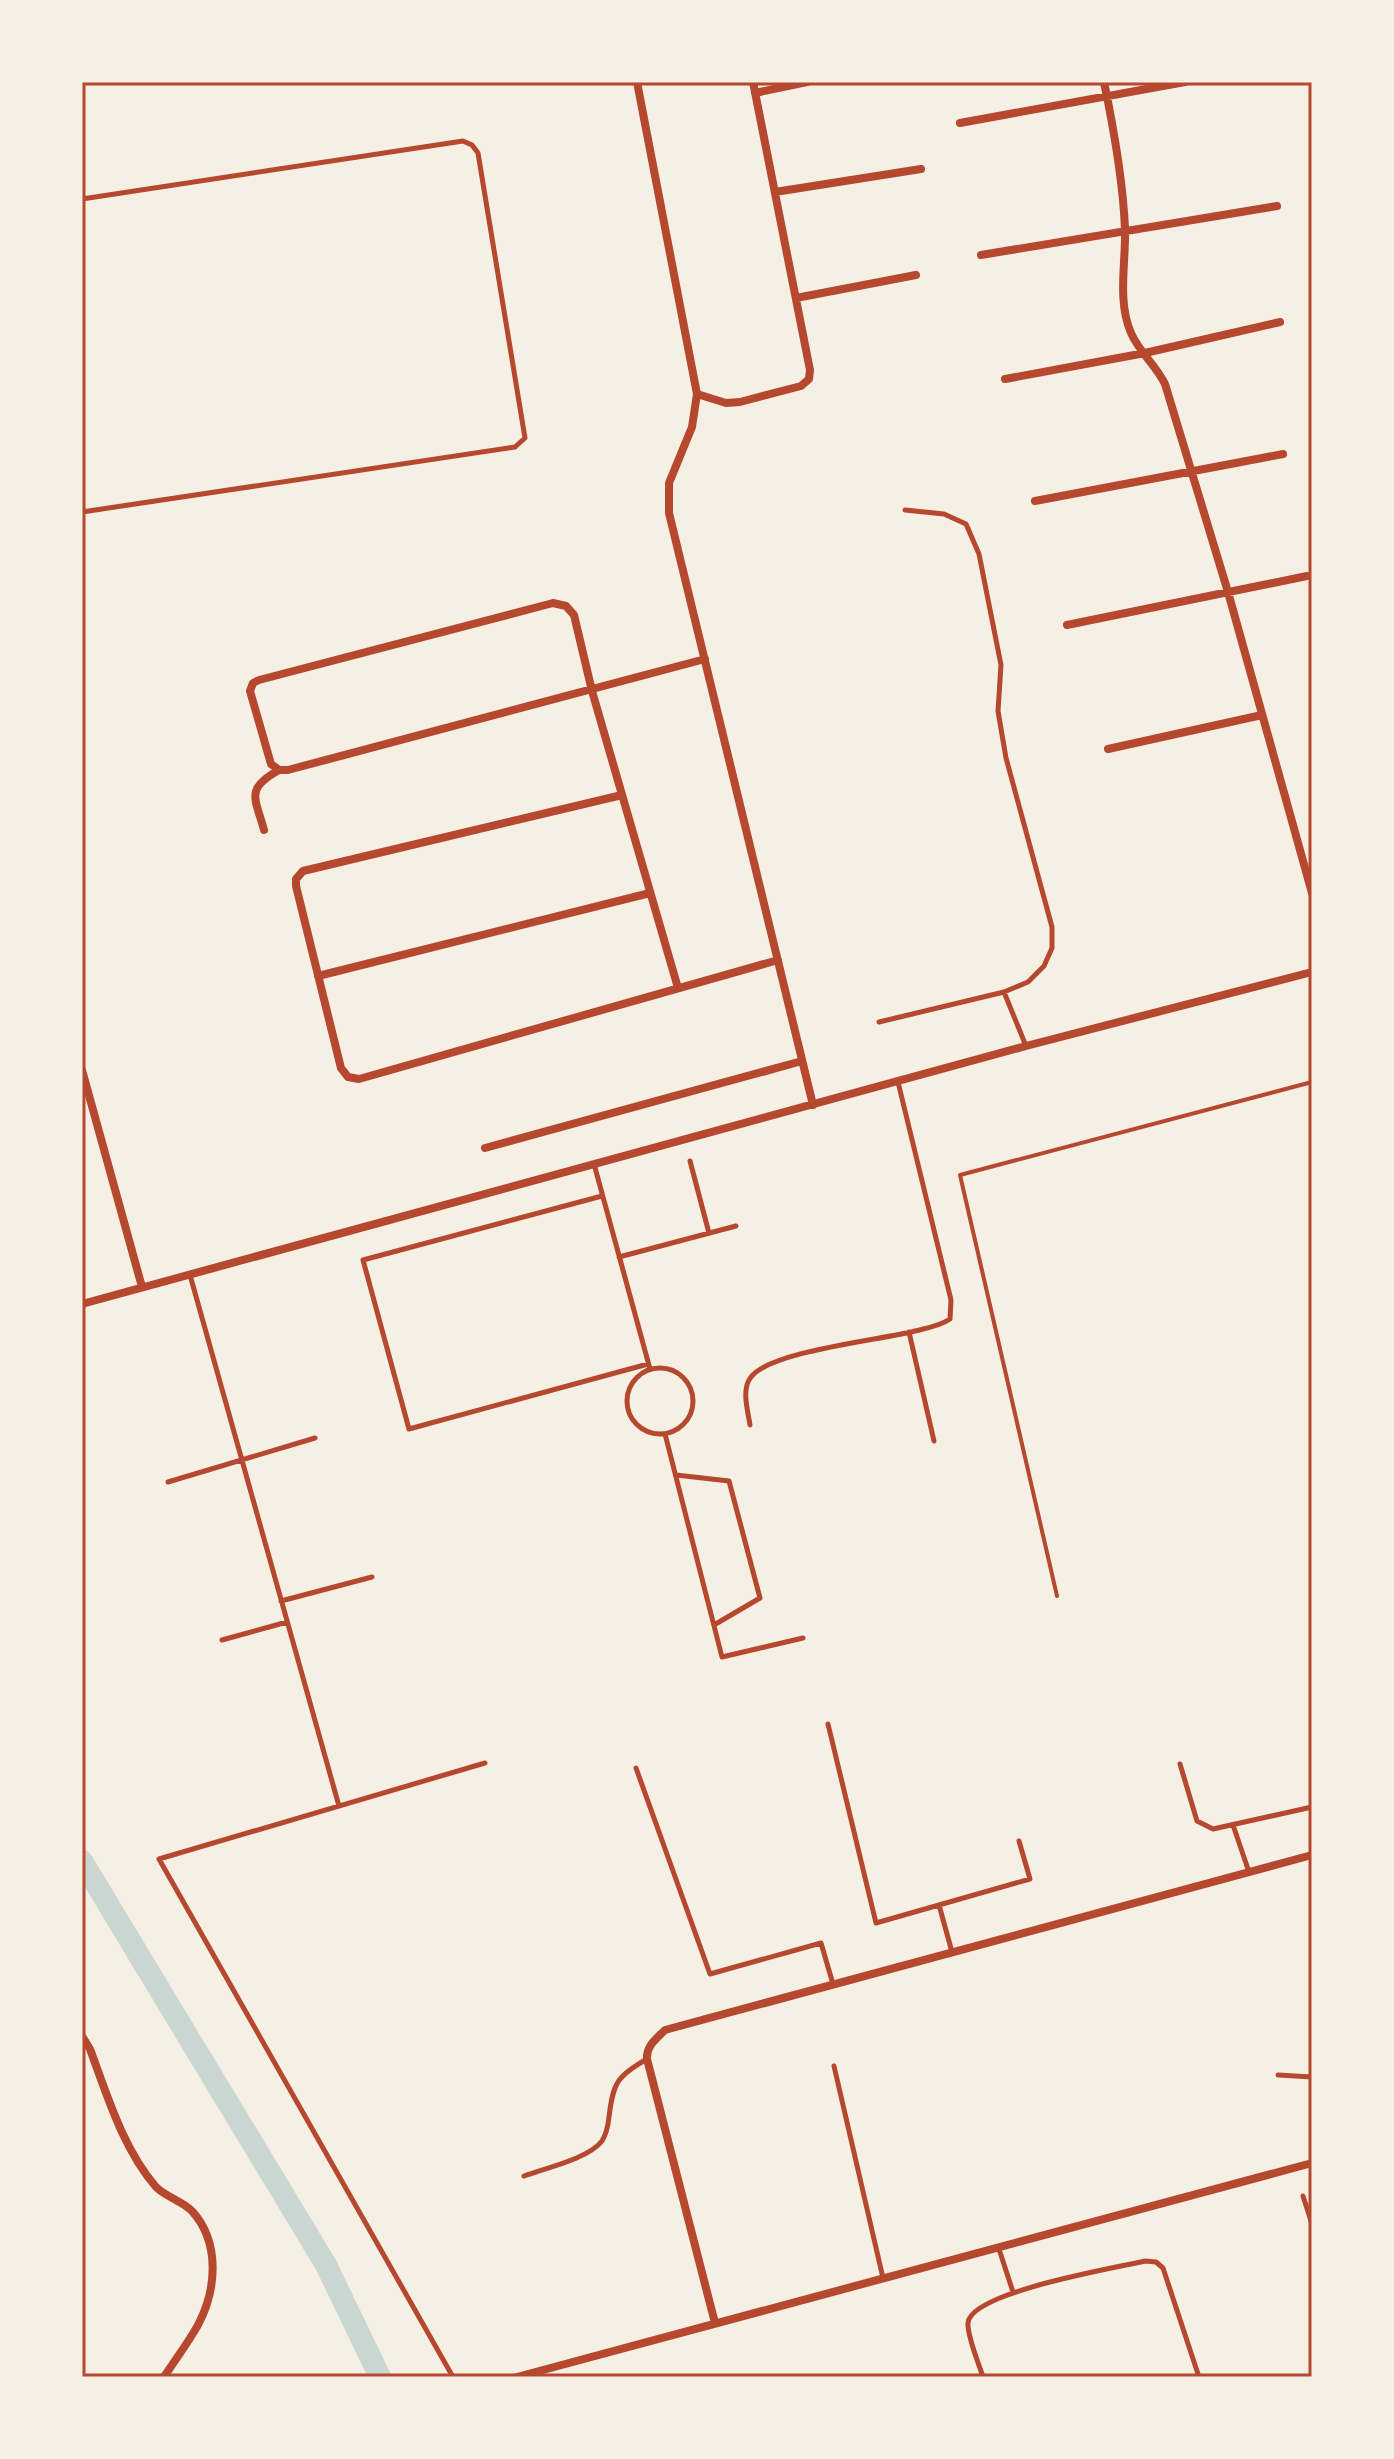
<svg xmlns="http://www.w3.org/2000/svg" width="1394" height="2459" font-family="'DejaVu Sans',sans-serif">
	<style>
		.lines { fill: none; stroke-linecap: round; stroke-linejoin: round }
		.canal { stroke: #c9d6d2; stroke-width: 22 }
		.path { stroke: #b5482f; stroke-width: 4 }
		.service { stroke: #b5482f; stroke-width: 5 }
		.minor { stroke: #b5482f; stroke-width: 8 }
		.neatline { fill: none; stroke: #b5482f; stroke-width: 3 }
	</style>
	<rect width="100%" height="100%" fill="#f6efe4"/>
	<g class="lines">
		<path class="canal" d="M82 1861 326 2265 380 2377"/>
		<path class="path" d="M1057 1596 960 1175 1312 1082"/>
		<path class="service" d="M82 199 463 141 472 145 478 153 525 438 515 447 82 512
			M1004 992 1026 1046
			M879 1022 1004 992 1028 982 1044 966 1052 948V927L1006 758 998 711 1001 665 979 554 966 524 944 514 905 510
			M690 1161 709 1233
			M594 1164 650 1369
			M602 1196 363 1260 409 1429 648 1364
			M619 1257 736 1226
			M190 1275 339 1806
			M909 1332 934 1441
			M627 1401a33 33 0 1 1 66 0a33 33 0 1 1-66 0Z
			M750 1425C748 1411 741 1389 751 1377 770 1351 881 1340 915 1331 927 1328 940 1326 950 1319L951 1300 898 1082
			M665 1434 722 1657 803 1638
			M676 1475 729 1481 760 1598 714 1625
			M168 1482 315 1438
			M281 1601 372 1577
			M222 1640 287 1622
			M828 1724 876 1923 1030 1879 1019 1841
			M1180 1764 1197 1821 1213 1829 1312 1807
			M636 1768 710 1974 821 1943 833 1984
			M1233 1825 1249 1872
			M939 1905 952 1952
			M834 2066 883 2278
			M1278 2075 1312 2077
			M524 2176C545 2168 588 2159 602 2141 607 2133 608 2126 609 2117 613 2083 617 2076 647 2059
			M1303 2196 1312 2224
			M999 2249 1013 2292
			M453 2377 159 1859 485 1763
			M983 2377C979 2364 967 2336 968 2323 970 2292 1116 2268 1145 2261L1156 2262 1163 2268 1199 2377"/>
		<path class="minor" d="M637 82 697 394 692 427 669 483V513L813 1105
			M1104 82C1114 130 1123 180 1125 229 1126 262 1117 301 1131 333 1139 352 1156 365 1165 384L1228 592 1312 893
			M755 93 807 82
			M960 123 1185 82
			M775 192 921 169
			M981 255 1277 206
			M796 298 916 275
			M1005 379 1145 353 1280 322
			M697 394 726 403 740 402 801 386 809 379 810 370 753 82
			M1035 501 1283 454
			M1067 625 1307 576
			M1108 749 1262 715
			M622 795 303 871 296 879V886L341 1068 348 1077 359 1079 778 960
			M264 830C255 797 245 789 279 770
			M318 976 650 893
			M678 988 592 691 574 615 566 606 553 603 259 680 253 683 250 691 271 764 279 770H288L705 659
			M82 1070 142 1287
			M485 1148 802 1061
			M82 1304 1026 1046 1312 972
			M82 2036 90 2049C107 2095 123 2149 156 2187 166 2197 182 2201 192 2211 220 2242 217 2289 198 2325 188 2343 175 2360 164 2377
			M715 2323 647 2059C646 2046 656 2039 665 2030L1312 1855
			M517 2377 1312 2163"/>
	</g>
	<rect width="1394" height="2459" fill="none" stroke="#f6efe4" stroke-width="168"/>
	<rect x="84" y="84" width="1226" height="2291" class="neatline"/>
</svg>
